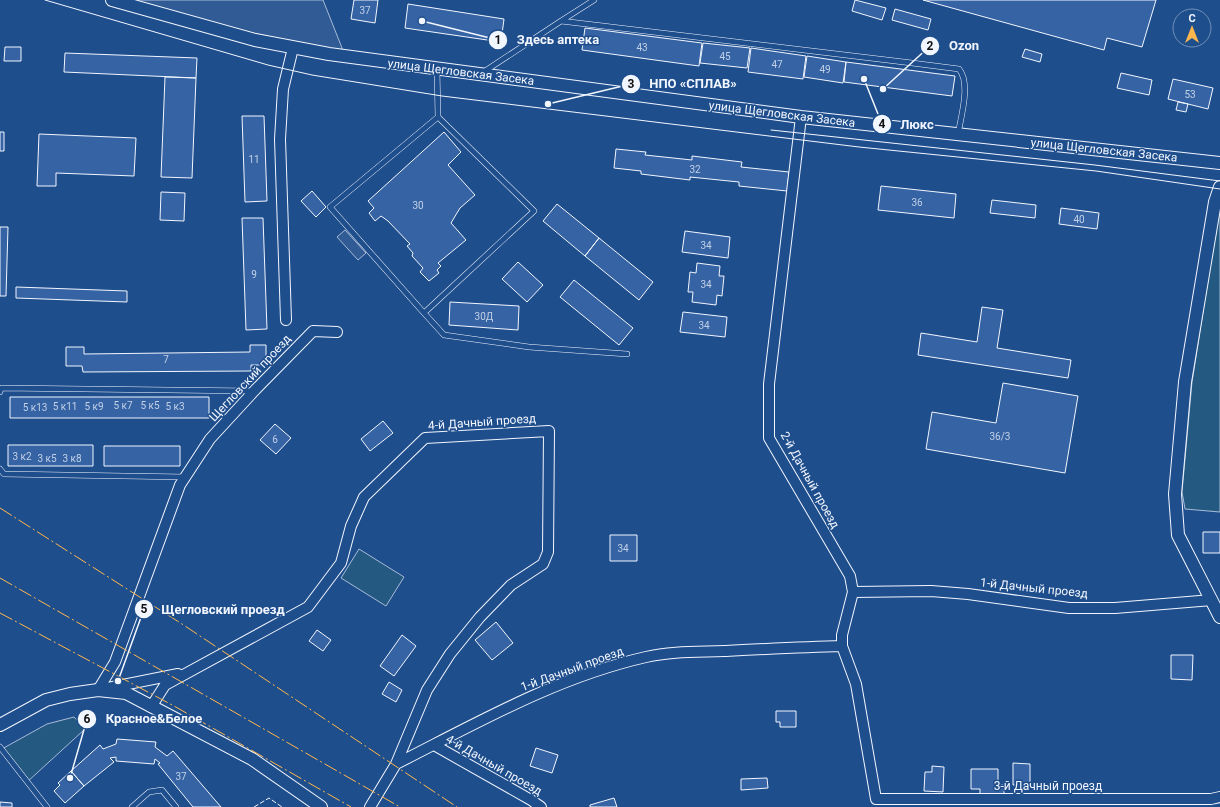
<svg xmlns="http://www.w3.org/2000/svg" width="1220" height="807" font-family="Roboto,sans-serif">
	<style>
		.green { fill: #245a82; stroke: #a8bbd7 }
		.parking { fill: #305b95; stroke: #a8bbd7 }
		.building { fill: #3563a3; stroke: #f2f6ff }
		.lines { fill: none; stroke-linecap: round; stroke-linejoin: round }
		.service-casing { stroke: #f2f6ff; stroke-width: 6 }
		.minor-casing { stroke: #f2f6ff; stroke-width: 12 }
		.tertiary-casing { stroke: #f2f6ff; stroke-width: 14 }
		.service { stroke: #1f4e8c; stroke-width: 5 }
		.minor { stroke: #1f4e8c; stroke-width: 10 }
		.tertiary { stroke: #1f4e8c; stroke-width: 12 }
		.tram { stroke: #f2f6ff; stroke-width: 1 }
		.fence { stroke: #f2f6ff; stroke-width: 1; stroke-dasharray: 5 2; stroke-linecap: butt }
		.power { stroke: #ffb74d; stroke-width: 1; stroke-dasharray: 14 3 2 3; stroke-linecap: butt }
		.labels { text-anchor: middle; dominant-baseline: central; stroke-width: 3; stroke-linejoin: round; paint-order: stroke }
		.number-label { font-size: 10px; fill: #c3d1e8 }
		.street-label { font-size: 12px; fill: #f2f6ff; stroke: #1f4e8c }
		.leader { fill: none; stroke: #f2f6ff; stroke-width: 1.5 }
		.callout-dot { fill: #f2f6ff; stroke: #1f4e8c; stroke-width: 1.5 }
		.mark-label { font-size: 12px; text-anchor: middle; font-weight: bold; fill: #111 }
		.callout-label { font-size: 13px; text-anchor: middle; font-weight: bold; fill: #f2f6ff; stroke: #1f4e8c; stroke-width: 3; stroke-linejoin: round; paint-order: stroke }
	</style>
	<rect width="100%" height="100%" fill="#1f4e8c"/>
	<path class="green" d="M1220 203V512L1185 509 1182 492 1192 382Z
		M359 549 404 577 386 606 341 578Z
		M74 717 85 729 26 783 0 750 47 724Z"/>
	<path class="parking" d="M137 0H323L344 53 134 7Z
		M345 230 366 253 358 260 337 237Z"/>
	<path class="building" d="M354 0H378L375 23 351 19Z
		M855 0 886 8 882 20 852 11Z
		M923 0H1156L1142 47 1107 38 1104 50Z
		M408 4 504 19 501 42 405 28Z
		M895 9 931 19 928 30 892 20Z
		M585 28 702 43 699 66 582 50Z
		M703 43 750 48 747 68 700 63Z
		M5 47H21V61H4Z
		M751 48 806 56 803 79 748 72Z
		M1025 49 1042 54 1040 62 1022 57Z
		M65 53 197 58 196 78 64 72Z
		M807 56 846 62 843 83 804 77Z
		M846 62 955 76 952 96 844 82Z
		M1121 73 1152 80 1149 95 1117 88Z
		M165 77 196 78 192 178 161 177Z
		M1173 79 1213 88 1208 109 1168 99Z
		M1178 102 1188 104 1186 112 1176 110Z
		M242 116H264L267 201 245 202Z
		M0 132H4V151H0Z
		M444 132 461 152 448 165 475 195 460 208 451 223 466 240 438 263 441 266 437 270 439 273 429 281 420 272 423 268 412 256 413 253 407 246 410 244 388 221 381 216 375 221 369 213 374 208 368 201Z
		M39 134 136 138 134 176 56 173V186H37Z
		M616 149 646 152 645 155 692 160V156L742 162 741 167 789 172 787 191 739 186V182L690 177V180L641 174V171L614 168Z
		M881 186 956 194 954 218 878 210Z
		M312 191 326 207 316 217 301 201Z
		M161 192 185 193 184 221 160 220Z
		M992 200 1036 205 1035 218 990 213Z
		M557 204 599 238 585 256 543 221Z
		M1061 208 1099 213 1097 229 1059 224Z
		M242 218H263L267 329 246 330Z
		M0 227H8L6 296H0Z
		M685 231 730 237 728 258 682 252Z
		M599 238 653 282 639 300 585 256Z
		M518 262 543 285 527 302 502 279Z
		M697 263 720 266 719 276H724L722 296 717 295 716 305 692 302 693 292H688L690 272 696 273Z
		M574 280 633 328 619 345 560 297Z
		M16 287 127 291V302L16 298Z
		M450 302 519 306 518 330 449 325Z
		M982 307 1003 310 997 348 1071 360 1068 378 918 355 921 333 977 342Z
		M683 312 727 317 725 337 680 332Z
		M250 345H266V365H251V371L83 372 82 366H66V347H84V354L250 352Z
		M1003 383 1078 396 1065 473 926 449 932 412 996 423Z
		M10 397H209V418H10Z
		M383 421 393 433 370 451 361 439Z
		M275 424 291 438 276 454 260 440Z
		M8 445H93V466H8Z
		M104 446H180V466H104Z
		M1203 532H1220V553H1203Z
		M610 535H637V561H610Z
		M496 622 513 643 492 660 475 640Z
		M317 630 331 640 323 651 309 641Z
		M402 635 416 646 394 676 380 666Z
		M1171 655H1193L1192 680 1171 679Z
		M389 682 402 690 396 702 382 694Z
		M776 711H796V727H780V722H776Z
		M117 739 156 742 155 747 167 756 173 751 221 807H193L158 764 160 763 155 759 154 764 116 761V757L110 758 114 762 84 786 71 771 100 745 103 749 116 744Z
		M536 748 558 755 552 773 530 766Z
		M1013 763 1030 764V785H1013Z
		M932 766 944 767 943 792 924 791 925 772H932Z
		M971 769H998V785H1004V797H980V789H971Z
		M71 771 84 786 65 803 54 791 60 785 58 783Z
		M767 778 768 788 741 790V779Z
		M614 798 617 807H590V805Z
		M0 802 12 803V807H0Z"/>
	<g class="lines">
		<defs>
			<path id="service" d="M561 21 594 0
				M437 69 438 117 330 207 424 313 534 211 438 117
				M482 73 561 21 912 63 959 69C971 83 961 117 958 134
				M424 313 444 335 529 347 627 354
				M0 392 1 388 253 391
				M0 469 4 474 185 477
				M0 747 47 807
				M132 807 149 792 162 790 176 807"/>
			<path id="minor" d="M801 117 769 384V438L850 576 853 592 842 635V646L856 684 876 799H1211L1220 797
				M286 320 280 139 283 89 293 48
				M853 592 931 591 968 594 1069 608H1115L1212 600
				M178 674 98 690 115 662 180 485 210 439 256 389 313 331 337 332
				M151 707 165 685 308 607 341 563 351 526 364 497 425 438 549 431 548 552 543 564 511 585 480 617 450 654 427 690 396 764 370 807
				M434 745 531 800 541 807
				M396 764C477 723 557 677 646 657 671 651 698 652 724 651 764 649 803 647 842 646"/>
			<path id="tertiary" d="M112 0 255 40 329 54 801 117 1220 163
				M1220 187 1215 202 1185 382 1175 494 1178 535 1220 617
				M0 725 46 700 70 694 98 690 126 693 252 759 321 807"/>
		</defs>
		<use href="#service" class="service-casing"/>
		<use href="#minor" class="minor-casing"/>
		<use href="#tertiary" class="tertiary-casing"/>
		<use href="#service" class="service"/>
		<use href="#minor" class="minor"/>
		<use href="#tertiary" class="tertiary"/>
		<path class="tram" d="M45 0 268 65 312 75 442 96 859 147 1096 171 1220 189
			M771 130 1095 165 1220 181"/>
		<path class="fence" d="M254 807 269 798 282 807"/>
		<path class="power" d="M0 508 182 624 457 807
			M0 578 400 807
			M0 613 174 706 351 807"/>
	</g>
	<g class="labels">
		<g class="number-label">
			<text x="365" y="10">37</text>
			<text x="642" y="47">43</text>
			<text x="725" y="56">45</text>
			<text x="777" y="64">47</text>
			<text x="825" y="69">49</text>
			<text x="1190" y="94">53</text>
			<text x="254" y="159">11</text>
			<text x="695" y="169">32</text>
			<text x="917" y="202">36</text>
			<text x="418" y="205">30</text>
			<text x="1079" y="219">40</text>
			<text x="706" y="245">34</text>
			<text x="254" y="274">9</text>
			<text x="706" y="284">34</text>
			<text x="484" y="316">30Д</text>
			<text x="704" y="325">34</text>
			<text x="166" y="359">7</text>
			<text x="123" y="405">5 к7</text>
			<text x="150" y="405">5 к5</text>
			<text x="65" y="406">5 к11</text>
			<text x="94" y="406">5 к9</text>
			<text x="175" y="406">5 к3</text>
			<text x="35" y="407">5 к13</text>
			<text x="1000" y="436">36/3</text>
			<text x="275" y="439">6</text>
			<text x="22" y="456">3 к2</text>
			<text x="47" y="458">3 к5</text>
			<text x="72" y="458">3 к8</text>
			<text x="623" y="548">34</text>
			<text x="181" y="776">37</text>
		</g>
		<g class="street-label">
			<text transform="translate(461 72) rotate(7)">улица Щегловская Засека</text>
			<text transform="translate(782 114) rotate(7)">улица Щегловская Засека</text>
			<text transform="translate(1104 150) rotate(6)">улица Щегловская Засека</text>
			<text transform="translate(250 378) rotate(-47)">Щегловский проезд</text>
			<text transform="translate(482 422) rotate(-4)">4-й Дачный проезд</text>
			<text transform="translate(810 480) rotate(61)">2-й Дачный проезд</text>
			<text transform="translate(1034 588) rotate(6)">1-й Дачный проезд</text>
			<text transform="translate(572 669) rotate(-20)">1-й Дачный проезд</text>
			<text transform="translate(494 765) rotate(30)">4-й Дачный проезд</text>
			<text x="1048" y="786">3-й Дачный проезд</text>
		</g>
	</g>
	<path class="leader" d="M422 21L498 40M883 89L930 46M548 104L631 84M864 79L882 124M118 681L144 609M70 778L87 719"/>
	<g class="callout-dot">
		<circle cx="422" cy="21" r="4"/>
		<circle cx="883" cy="89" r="4"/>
		<circle cx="548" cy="104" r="4"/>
		<circle cx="864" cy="79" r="4"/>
		<circle cx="118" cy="681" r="4"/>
		<circle cx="70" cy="778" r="4"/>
		<circle cx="498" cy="40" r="10"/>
		<circle cx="930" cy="46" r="10"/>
		<circle cx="631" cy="84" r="10"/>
		<circle cx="882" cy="124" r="10"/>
		<circle cx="144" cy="609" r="10"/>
		<circle cx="87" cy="719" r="10"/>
	</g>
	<g class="mark-label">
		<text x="498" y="44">1</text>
		<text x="930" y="50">2</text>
		<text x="631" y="88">3</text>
		<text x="882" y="128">4</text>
		<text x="144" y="613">5</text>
		<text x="87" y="723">6</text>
	</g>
	<g class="callout-label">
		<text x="558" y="44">Здесь аптека</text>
		<text x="964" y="50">Ozon</text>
		<text x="693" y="88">НПО «СПЛАВ»</text>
		<text x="917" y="129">Люкс</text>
		<text x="223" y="614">Щегловский проезд</text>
		<text x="154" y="723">Красное&amp;Белое</text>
	</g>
	<g transform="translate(1192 28)"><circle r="19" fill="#1f4e8c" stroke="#7391ba"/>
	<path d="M0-3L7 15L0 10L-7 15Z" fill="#ffb74d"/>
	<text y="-6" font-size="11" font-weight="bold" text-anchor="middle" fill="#f2f6ff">С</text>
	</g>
</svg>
